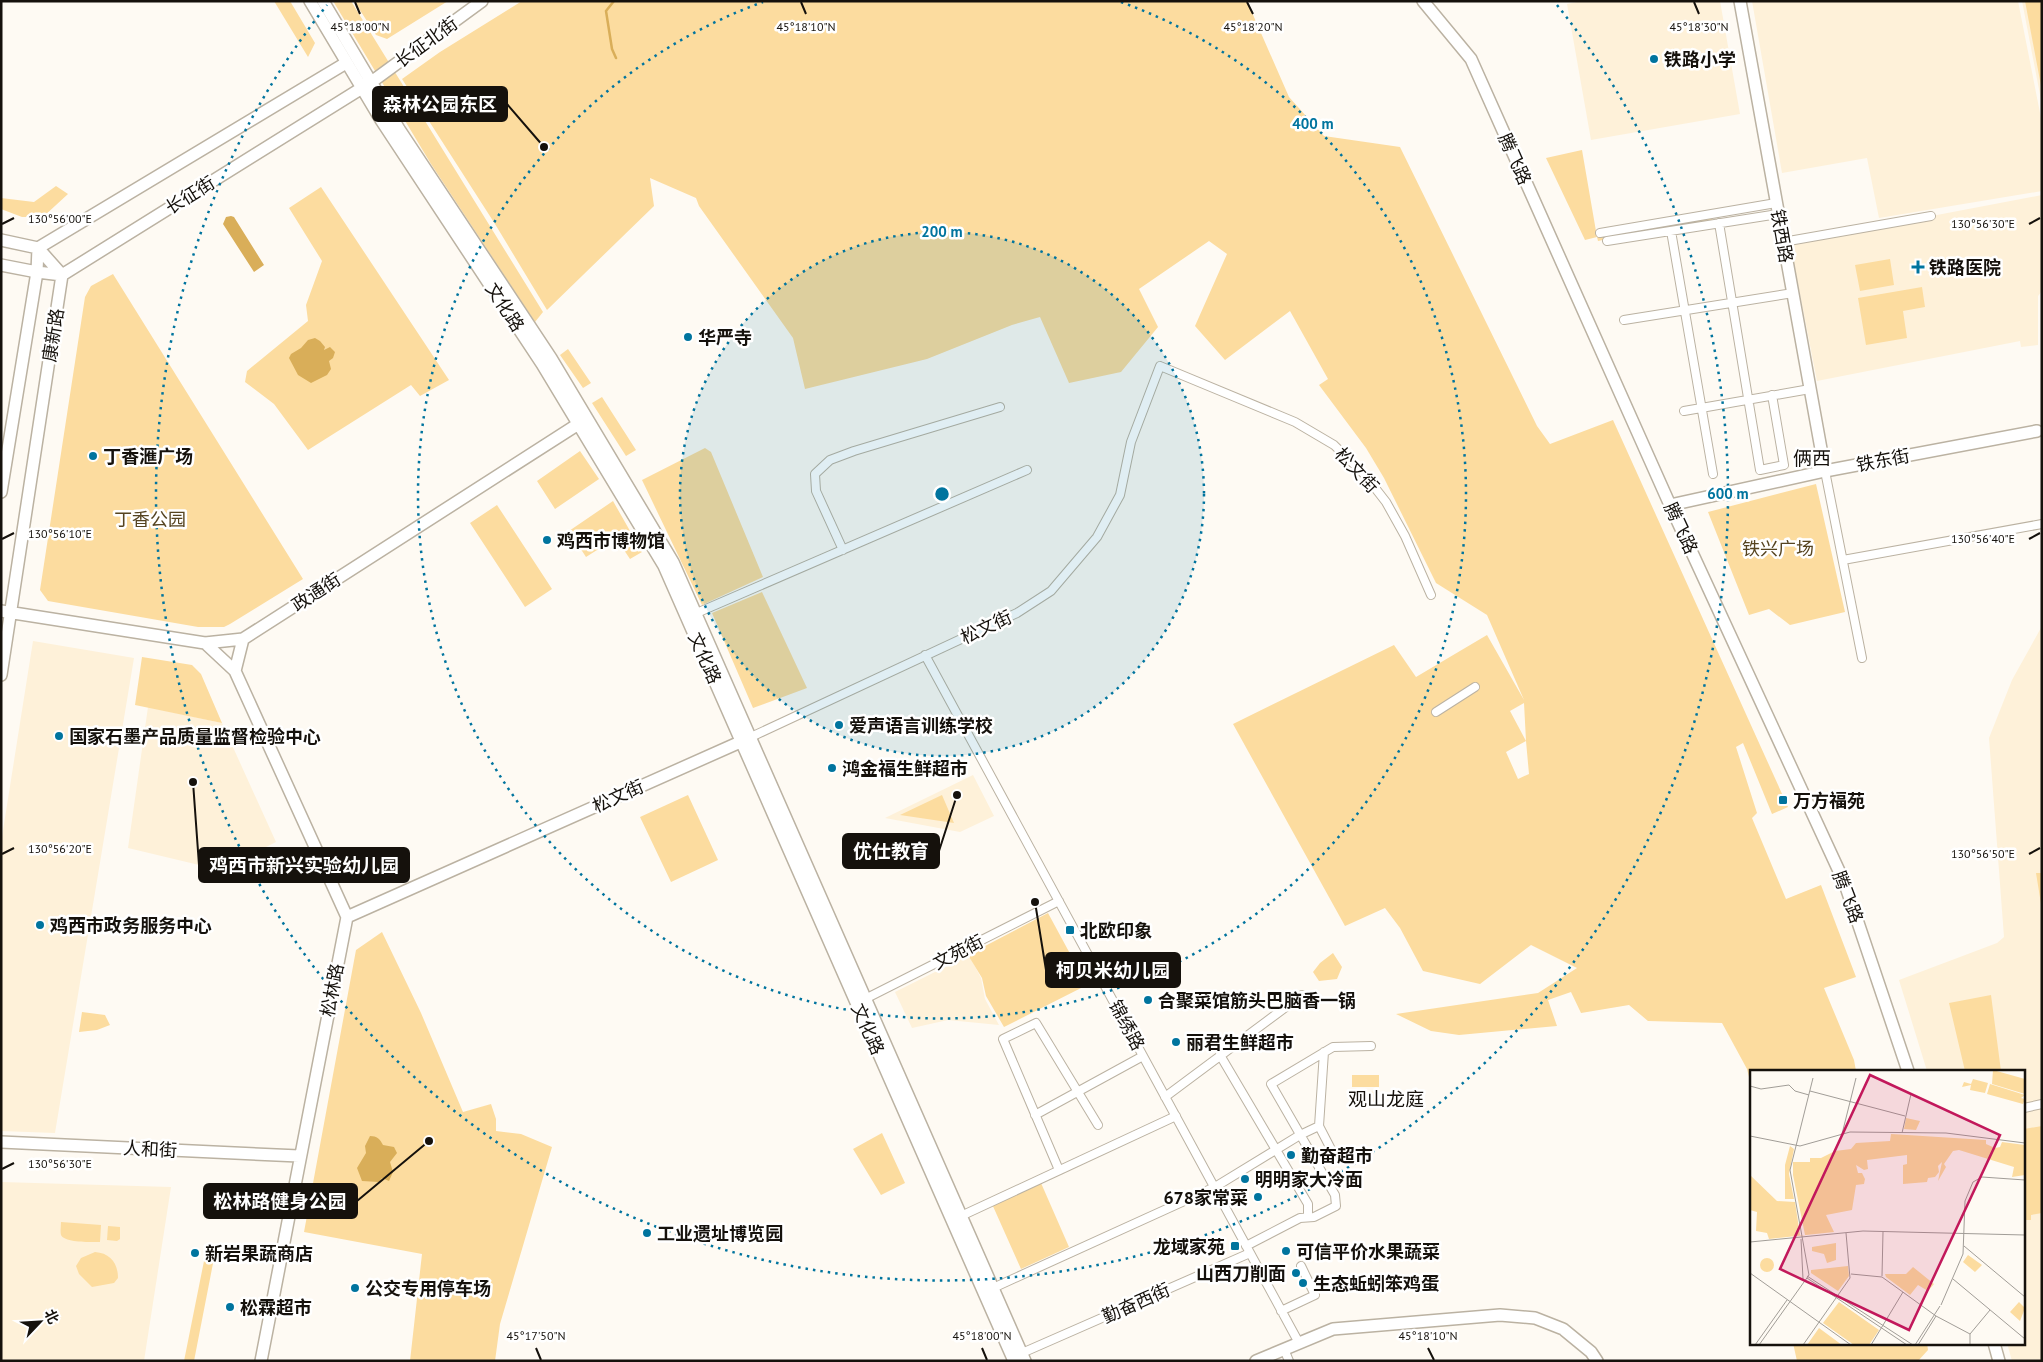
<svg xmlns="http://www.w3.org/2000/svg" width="2043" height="1362" font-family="'PT Sans','Noto Sans SC',sans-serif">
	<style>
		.built { fill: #fef1d9 }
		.green { fill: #fcdc9f; fill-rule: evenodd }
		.water { fill: #d9ae59 }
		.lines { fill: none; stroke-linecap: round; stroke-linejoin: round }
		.stream { stroke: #d9ae59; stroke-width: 2.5 }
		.street-casing { stroke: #bbb2a2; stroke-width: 10 }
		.secondary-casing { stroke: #bbb2a2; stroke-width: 14 }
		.street { stroke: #fff; stroke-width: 8 }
		.secondary { stroke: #fff; stroke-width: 11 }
		.ticks { fill: none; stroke: #15110c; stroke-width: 2 }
		.ring { fill: none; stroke: #00749e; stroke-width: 2.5; stroke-dasharray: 2.5 5 }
		.poi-dot { fill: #00749e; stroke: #fff; stroke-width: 2 }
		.labels { text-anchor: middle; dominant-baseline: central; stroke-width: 5; stroke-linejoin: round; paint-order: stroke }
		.street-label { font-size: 18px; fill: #15110c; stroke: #fff }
		.poi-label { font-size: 18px; font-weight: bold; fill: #15110c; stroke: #fff; text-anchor: start }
		.park-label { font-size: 18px; fill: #564420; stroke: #fff }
		.neighbourhood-label { font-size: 19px; fill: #15110c; stroke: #fff }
		.inset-road { fill: none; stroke: #a19d97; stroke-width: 1 }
		.view { fill: #c2185b; fill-opacity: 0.15; stroke: #c2185b; stroke-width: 2.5 }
		.inset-edge { fill: none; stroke: #15110c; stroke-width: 2.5 }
		.ticks-label { font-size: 12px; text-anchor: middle; fill: #15110c; stroke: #fff; stroke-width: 5; stroke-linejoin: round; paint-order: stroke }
		.centre { fill: #00749e; stroke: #fff; stroke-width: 2.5 }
		.ring-label { font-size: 15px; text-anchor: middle; font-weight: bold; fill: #00749e; stroke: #fff; stroke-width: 5; stroke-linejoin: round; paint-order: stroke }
		.leader { fill: none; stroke: #15110c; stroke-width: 2 }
		.callout-dot { fill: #15110c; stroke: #fff; stroke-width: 2 }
		.callout { fill: #15110c; stroke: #15110c; stroke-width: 2 }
		.callout-label { font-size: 19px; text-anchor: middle; font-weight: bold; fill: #fff }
	</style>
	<rect width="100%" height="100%" fill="#fefaf3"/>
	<path class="built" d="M1582 1H1720L1740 114 1591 140 1567 4Z
		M1752 1H2018L2042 123V191L1879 218 1867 158 1782 173Z
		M2022 1H2042V105Z
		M2042 195V291L2038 296V345L2021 347 2020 341 1817 381 1790 243Z
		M2042 626V1361H2012L2007 1343H2024V1071H1927L1899 980 1997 943 2004 937 1989 738 2012 680Z
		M33 641 134 658 55 1133 1 1131V843Z
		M148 707 222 723 276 842 220 870 128 848Z
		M973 775 994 816 960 832 885 818Z
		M969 955 981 978 985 999 999 1025 948 1020 912 1028 895 992Z
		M1 1182 171 1187 144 1361H1Z"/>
	<path class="green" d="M274 1H290L315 43 308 57Z
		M333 1H351L543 312 535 322 431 164Z
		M354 1H448L387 39 376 35Z
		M522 1H1247L1289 97 1324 136 1400 147 1537 426 1550 444 1613 420 1788 807 1772 814 1743 743 1736 747 1757 813 1752 818 1786 899 1821 885 1856 977 1824 988 1854 1060 1856 1071H1752V1089L1747 1069 1722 1023 1648 1021 1629 1005 1581 1013 1571 992 1548 1000 1557 1026 1459 1035 1431 1031 1396 1014 1538 993 1577 968 1531 945 1480 984 1423 971 1400 928 1385 908 1345 926 1233 724 1394 645 1416 677 1487 635 1524 700 1487 615 1436 583 1384 478 1366 448 1319 385 1328 379 1290 311 1225 360 1195 326 1227 254 1209 241 1139 289 1158 327 1121 372 1069 383 1040 317 1012 325 927 359 805 389 793 338 699 206 696 198 650 178 654 206 547 310 495 224 402 79 440 52ZM1524 703 1526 741 1510 711ZM1526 741 1529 774 1518 779 1506 752Z
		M2025 1H2040L2042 5V91Z
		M1582 150 1597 237 1621 232 1622 236 1598 241 1597 237 1585 240 1546 158Z
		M56 186 68 194 43 217H22L1 209V198L34 202Z
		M321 187 449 380 420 396 411 385 308 450 274 404 245 382 247 371 308 321 306 305 322 261 289 208Z
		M1712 217V221L1673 228V224Z
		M1890 259 1894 285 1860 291 1855 265Z
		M113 274 303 579 230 624 224 627H198L48 601 40 590 85 297 91 286Z
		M1922 287 1925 307 1903 311 1907 338 1866 345 1858 298Z
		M568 349 591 383 583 388 560 355Z
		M602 397 636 450 626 456 592 403Z
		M705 448 711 452 763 577 702 605 642 480Z
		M580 451 599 479 555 509 537 481Z
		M1816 484 1845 612 1790 625 1769 609 1749 615 1708 512Z
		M613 501 642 552 630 559 616 538 586 557 569 531Z
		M497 505 552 589 525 607 470 523Z
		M762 592 807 688 753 708 712 613Z
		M142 657 192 665 201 674 222 723 135 705Z
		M688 795 718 860 671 882 640 817Z
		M942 795 954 823 900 815Z
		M2036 873H2042V910Z
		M1048 913 1087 985 1004 1027 986 996 982 978 968 955Z
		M382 932 421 1013 463 1112 491 1104 496 1119V1131L521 1134 552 1147 500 1324 495 1361H410L422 1254 304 1232 356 950Z
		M1333 953 1342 967 1337 979 1319 981 1313 972 1320 963Z
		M1991 995 2001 1071H1965L1949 1003Z
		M82 1012 105 1015 110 1025 97 1030 79 1032Z
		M1352 1075H1379V1087H1352Z
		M1353 1091 1377 1092 1376 1106 1352 1105Z
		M2042 1126V1213L2031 1215V1220H2024V1129Z
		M882 1133 905 1183 881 1195 853 1149Z
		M1041 1183 1069 1247 1021 1269 992 1204Z
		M61 1222 101 1225 100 1242C91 1242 65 1243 61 1235 60 1231 61 1226 61 1222Z
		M108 1226 120 1227V1239L117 1241 107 1240Z
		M207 1246 216 1248 194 1361H184Z
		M95 1252C110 1253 118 1263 118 1278L114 1283 92 1287 79 1274 76 1266 81 1258Z
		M1793 1343H1927L1928 1350 1918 1361H1797Z"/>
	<path class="water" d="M231 216 234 217 264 265 254 272 223 224 226 217Z
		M315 338 320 341 325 347 324 350 330 347 335 352 333 358 329 361 331 369 327 375 311 383 298 375 289 358 291 354 301 348 308 340Z
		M370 1136C377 1136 380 1139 383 1145L394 1147 397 1153 390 1162 393 1172 389 1181 382 1178 379 1182 362 1181 357 1168 366 1153 365 1146Z"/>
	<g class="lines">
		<path class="stream" d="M614 1 606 11 612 49 616 58"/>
		<defs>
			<path id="street" d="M1719 223 1760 470 1784 465 1772 395
				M1671 231 1713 474
				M1600 233 1776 203
				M1607 241 1778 214
				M1783 242 1931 216
				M1624 320 1793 293
				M1684 411 1810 389
				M1825 471 1862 658
				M843 550 816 491 815 474 830 460 854 451 1000 407
				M1843 560 2042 524
				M692 615 1027 470
				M925 655 1299 1343
				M1436 712 1475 687
				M751 737 1017 613 1051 591 1097 537 1120 495 1131 442 1160 366 1295 422 1334 445 1365 475 1386 502 1405 536 1431 595
				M863 1000 1059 901
				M1220 1055 1308 1204V1217
				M1165 1097 1302 995
				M2024 1108 2042 1104
				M1035 1115 1143 1056
				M1319 1126 1324 1052
				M1059 1170 1003 1039 1036 1023 1098 1125
				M961 1216 1176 1116
				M1246 1246 1300 1218 1314 1217 1336 1206 1335 1195 1271 1084 1333 1047 1371 1046
				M993 1288 1215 1187 1300 1135 1319 1126 1333 1153
				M1281 1311 1315 1295 1301 1266
				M1284 1349 1289 1361
				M1022 1353 1250 1253"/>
			<path id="secondary" d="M310 1 381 120 542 364 664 566 1014 1361
				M323 1 399 129 551 358 673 562 1025 1361
				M1423 1 1471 59 1670 505 1845 884 1908 1071
				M1740 1 1825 471
				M1 240 38 248 346 63
				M1 265 37 272 62 275 370 83 482 1
				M1 492 37 272 38 248
				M1670 505 1825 471 2037 431
				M1 611 205 643 243 639 583 421
				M243 639 235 671 347 917 261 1361
				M205 643 235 671
				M1 675 62 275 38 248
				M347 917 747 739
				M1 1142 299 1156
				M1994 1343 1999 1361
				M1256 1361 1333 1329 1500 1315 1535 1318 1563 1329 1591 1352 1597 1361"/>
		</defs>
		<use href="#street" class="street-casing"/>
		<use href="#secondary" class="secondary-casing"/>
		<use href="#street" class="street"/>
		<use href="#secondary" class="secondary"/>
	</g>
	<path class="ticks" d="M355 2 360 14M801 2 806 14M1247 2 1253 14M1694 2 1699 14M2 224 14 218M2029 224 2040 218M2 539 14 533M2029 539 2040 533M2 854 14 848M2029 854 2040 848M2 1169 14 1163M536 1348 541 1360M982 1348 987 1360M1428 1348 1434 1360"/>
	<circle cx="942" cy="494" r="262" fill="#00749e" fill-opacity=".12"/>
	<g class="ring">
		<circle cx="942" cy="494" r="262"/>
		<path d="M1121 2A524 524 0 1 1 763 2"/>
		<path d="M1557 5A786 786 0 1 1 327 5"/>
	</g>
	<g class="poi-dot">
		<circle cx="1654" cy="59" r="5"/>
		<path d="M1915.5 259.5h5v5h5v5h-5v5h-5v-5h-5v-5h5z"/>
		<circle cx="688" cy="337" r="5"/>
		<circle cx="93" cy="456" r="5"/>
		<circle cx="547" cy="540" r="5"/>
		<circle cx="839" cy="725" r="5"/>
		<circle cx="59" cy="736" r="5"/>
		<circle cx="832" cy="768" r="5"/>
		<rect x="1778" y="795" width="10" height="10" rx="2.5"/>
		<circle cx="40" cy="925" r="5"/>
		<rect x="1065" y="925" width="10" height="10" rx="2.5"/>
		<circle cx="1148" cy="1000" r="5"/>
		<circle cx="1176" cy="1042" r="5"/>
		<circle cx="1291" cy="1155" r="5"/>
		<circle cx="1245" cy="1179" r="5"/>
		<circle cx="1258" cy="1197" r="5"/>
		<circle cx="647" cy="1233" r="5"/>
		<rect x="1230" y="1241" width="10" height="10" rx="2.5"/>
		<circle cx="1286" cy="1251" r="5"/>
		<circle cx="195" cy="1253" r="5"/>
		<circle cx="1296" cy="1273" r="5"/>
		<circle cx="1303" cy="1283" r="5"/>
		<circle cx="355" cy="1288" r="5"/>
		<circle cx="230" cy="1307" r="5"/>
	</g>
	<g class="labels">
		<g class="street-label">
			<text transform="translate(426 42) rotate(-36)">长征北街</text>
			<text transform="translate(1515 159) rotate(66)">腾飞路</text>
			<text transform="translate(190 195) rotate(-32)">长征街</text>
			<text transform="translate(1782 236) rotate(80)">铁西路</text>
			<text transform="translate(505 307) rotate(57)">文化路</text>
			<text transform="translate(53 335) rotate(-81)">康新路</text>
			<text transform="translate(1883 460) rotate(-11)">铁东街</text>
			<text transform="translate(1357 470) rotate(47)">松文街</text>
			<text transform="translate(1681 528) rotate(65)">腾飞路</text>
			<text transform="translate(316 592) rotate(-33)">政通街</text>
			<text transform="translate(986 627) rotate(-25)">松文街</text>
			<text transform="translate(705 658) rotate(66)">文化路</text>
			<text transform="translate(618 796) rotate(-24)">松文街</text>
			<text transform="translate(1848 897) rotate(69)">腾飞路</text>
			<text transform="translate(958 952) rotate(-27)">文苑街</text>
			<text transform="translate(332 990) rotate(-79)">松林路</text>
			<text transform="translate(1127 1025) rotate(62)">锦绣路</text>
			<text transform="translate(868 1029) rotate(66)">文化路</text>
			<text transform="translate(150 1149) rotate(3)">人和街</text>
			<text transform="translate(1136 1303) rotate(-24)">勤奋西街</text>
		</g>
		<g class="poi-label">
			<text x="1664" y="59">铁路小学</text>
			<text x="1929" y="267">铁路医院</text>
			<text x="698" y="337">华严寺</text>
			<text x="103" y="456">丁香滙广场</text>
			<text x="557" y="540">鸡西市博物馆</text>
			<text x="849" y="725">爱声语言训练学校</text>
			<text x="69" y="736">国家石墨产品质量监督检验中心</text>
			<text x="842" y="768">鸿金福生鲜超市</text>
			<text x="1793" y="800">万方福苑</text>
			<text x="50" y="925">鸡西市政务服务中心</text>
			<text x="1080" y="930">北欧印象</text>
			<text x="1158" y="1000">合聚菜馆筋头巴脑香一锅</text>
			<text x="1186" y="1042">丽君生鲜超市</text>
			<text x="1301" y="1155">勤奋超市</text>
			<text x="1255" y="1179">明明家大冷面</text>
			<text x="1248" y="1197" text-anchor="end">678家常菜</text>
			<text x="657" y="1233">工业遗址博览园</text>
			<text x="1225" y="1246" text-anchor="end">龙域家苑</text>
			<text x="1296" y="1251">可信平价水果蔬菜</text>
			<text x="205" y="1253">新岩果蔬商店</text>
			<text x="1286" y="1273" text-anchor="end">山西刀削面</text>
			<text x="1313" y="1283">生态蚯蚓笨鸡蛋</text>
			<text x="365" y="1288">公交专用停车场</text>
			<text x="240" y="1307">松霖超市</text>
		</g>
		<g class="park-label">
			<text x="150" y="519">丁香公园</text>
			<text x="1778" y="548">铁兴广场</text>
		</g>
		<g class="neighbourhood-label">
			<text x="1812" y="458">俩西</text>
			<text x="1386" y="1099">观山龙庭</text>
		</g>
	</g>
	<g transform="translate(1750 1070)">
		<rect width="275" height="275" fill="#fefaf3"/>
		<path d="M243 0 275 9V24L242 14ZM223 9 238 13 235 23 220 20 221 15 212 17 214 12 221 14ZM240 14 275 25 271 28 275 29 273 34 237 24ZM156 48 170 51 166 60 154 59ZM141 64 236 70V74L245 78 250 77 252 72 275 75V105L262 107 264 97 209 80 203 81 194 94 196 97 188 111 192 92 188 96 189 102 185 107 178 108 177 112 153 114V95L157 94V85L117 90 118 99 114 100 106 95 108 103H112L115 109 114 114 106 115 102 140 76 145 84 162 19 169 17 163 6 161 7 142 0 140V105L27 131 45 132 50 165H55L43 105V92H60V88H71L85 81 101 79 106 73 140 71ZM40 76 44 79 39 104 44 129H35V95ZM86 173V190L77 193 74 184 62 181V177ZM218 185 232 195 225 202 213 192ZM10 195a7 7 0 1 1 14 0a7 7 0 1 1-14 0ZM98 196 99 206 88 221 61 203V200ZM163 197 184 214 178 221 168 215 160 225 136 207 135 204H156ZM89 232 129 260 119 275H104L73 253ZM269 232 275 238 270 251 260 242ZM69 258 92 275H57Z" fill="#fcdc9f"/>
		<path class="inset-road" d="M0 16 11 19 39 15 45 21 59 25M60 21 155 46M152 63 161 24M92 64 106 8M0 66 50 76 100 62 196 63 275 73M51 169 53 209M0 172 113 161 275 165M214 176 275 227M0 203 101 275M101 204 132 207 186 246 220 264M57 206 163 275M132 206 133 162M57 208 157 275M203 209 275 269M191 235 213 184 215 131 223 112 232 107 275 110M5 275 37 230M9 275 59 205 40 100 63 8M53 275 100 208 96 163M121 275 153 222M165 275 190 236M168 275 186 246M220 275V264L240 240"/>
		<path class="view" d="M120 5 250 65 159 260 30 199Z"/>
		<rect width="275" height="275" class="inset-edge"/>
	</g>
	<g class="ticks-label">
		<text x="360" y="31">45°18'00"N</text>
		<text x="806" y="31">45°18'10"N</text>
		<text x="1253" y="31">45°18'20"N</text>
		<text x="1699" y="31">45°18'30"N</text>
		<text x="60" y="223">130°56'00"E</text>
		<text x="1983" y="228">130°56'30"E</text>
		<text x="60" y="538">130°56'10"E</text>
		<text x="1983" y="543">130°56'40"E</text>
		<text x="60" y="853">130°56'20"E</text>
		<text x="1983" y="858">130°56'50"E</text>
		<text x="60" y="1168">130°56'30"E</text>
		<text x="536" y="1340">45°17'50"N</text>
		<text x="982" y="1340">45°18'00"N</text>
		<text x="1428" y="1340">45°18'10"N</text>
	</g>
	<circle cx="942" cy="494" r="8" class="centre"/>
	<g class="ring-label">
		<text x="1313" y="129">400 m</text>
		<text x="942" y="237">200 m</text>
		<text x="1728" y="499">600 m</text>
	</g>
	<path class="leader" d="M544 147L507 104M957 795L939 851M193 782L199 865M1035 902L1046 970M429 1141L357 1201"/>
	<g class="callout-dot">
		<circle cx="544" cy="147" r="5"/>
		<circle cx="957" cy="795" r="5"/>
		<circle cx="193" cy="782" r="5"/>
		<circle cx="1035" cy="902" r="5"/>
		<circle cx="429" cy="1141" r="5"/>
	</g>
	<g class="callout">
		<rect x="373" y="87" width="134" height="34" rx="5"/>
		<rect x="843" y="834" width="96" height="34" rx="5"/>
		<rect x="199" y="848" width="210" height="34" rx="5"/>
		<rect x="1046" y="953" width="134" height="34" rx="5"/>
		<rect x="204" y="1184" width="153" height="34" rx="5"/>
	</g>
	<g class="callout-label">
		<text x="440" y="111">森林公园东区</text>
		<text x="891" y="858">优仕教育</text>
		<text x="304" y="872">鸡西市新兴实验幼儿园</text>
		<text x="1113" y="977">柯贝米幼儿园</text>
		<text x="280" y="1208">松林路健身公园</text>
	</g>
	<rect width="2043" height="1362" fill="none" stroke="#15110c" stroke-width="5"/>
	<g transform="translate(40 1322) rotate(65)" stroke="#ffffff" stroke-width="4" paint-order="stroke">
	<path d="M0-4L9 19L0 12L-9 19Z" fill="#15110c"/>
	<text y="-8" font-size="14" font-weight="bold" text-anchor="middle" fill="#15110c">北</text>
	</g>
</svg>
